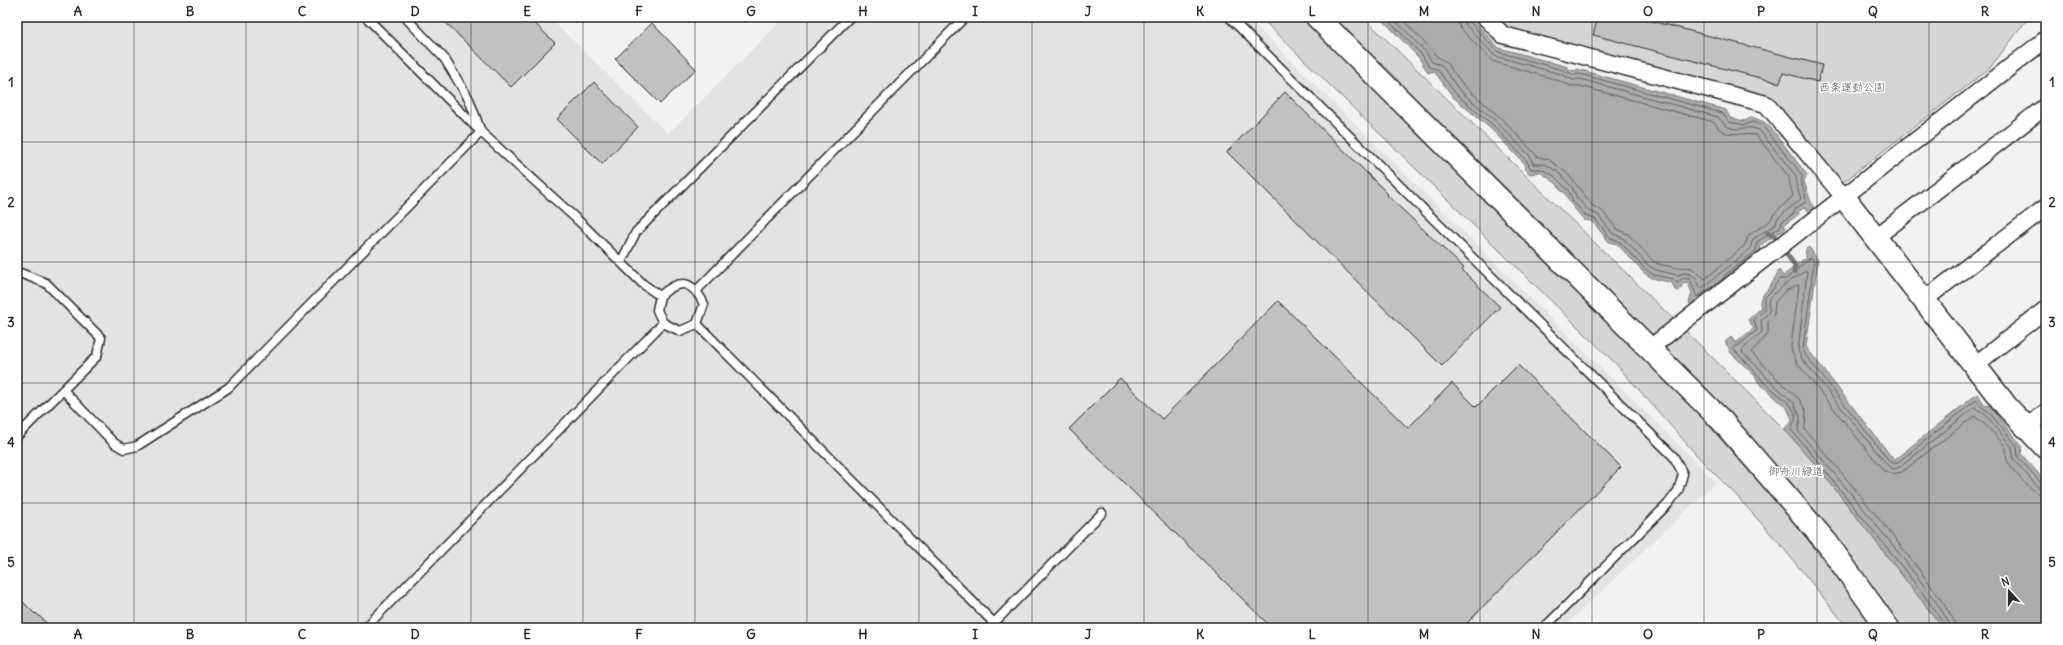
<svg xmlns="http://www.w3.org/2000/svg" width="2063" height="645" font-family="Delius,'Klee One',sans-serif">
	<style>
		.built { fill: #e3e3e3 }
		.green { fill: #d5d5d5; stroke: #808080 }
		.water { fill: #ababab; stroke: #787878 }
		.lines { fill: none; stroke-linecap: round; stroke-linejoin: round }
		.shore { stroke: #5e5e5e; stroke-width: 1 }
		.stream { stroke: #787878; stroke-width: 5 }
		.building { fill: #c1c1c1; stroke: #2b2b2b }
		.lane-casing { stroke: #2b2b2b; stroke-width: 11 }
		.street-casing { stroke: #2b2b2b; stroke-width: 19 }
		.secondary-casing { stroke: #2b2b2b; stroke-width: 25 }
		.lane { stroke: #fff; stroke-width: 8 }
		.street { stroke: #fff; stroke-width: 16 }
		.secondary { stroke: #fff; stroke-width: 22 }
		.grid { fill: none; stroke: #2b2b2b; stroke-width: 1; stroke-opacity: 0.55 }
		.labels { text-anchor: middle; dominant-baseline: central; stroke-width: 3; stroke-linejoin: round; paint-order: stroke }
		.park-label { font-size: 11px; fill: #565656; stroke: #fff }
		.neatline { fill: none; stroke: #2b2b2b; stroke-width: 1.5 }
		.grid-label { font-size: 13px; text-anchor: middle; font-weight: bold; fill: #2b2b2b }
	</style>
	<rect width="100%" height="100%" fill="#f2f2f2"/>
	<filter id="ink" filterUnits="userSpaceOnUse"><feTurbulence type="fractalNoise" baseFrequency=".025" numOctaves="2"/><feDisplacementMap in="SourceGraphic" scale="8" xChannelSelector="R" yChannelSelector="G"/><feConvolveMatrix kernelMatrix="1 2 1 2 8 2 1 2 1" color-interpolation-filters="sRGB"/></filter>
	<g filter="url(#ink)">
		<path class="built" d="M17 17H549L668 134 785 17H1247L1716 482 1563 628H17Z"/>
		<path class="green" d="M1260 17H1302L1689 403 1798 527 1876 628H1848L1780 544 1735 494 1702 461 1616 364Z
			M1328 17H1363L1705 350 1786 431 1821 471 1943 628H1899L1847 558Z
			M1492 17H2029L1990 68 1841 184 1769 98 1506 30Z"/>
		<path class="water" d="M1380 17H1470L1499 48 1568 67 1567 69 1576 71 1577 69 1726 110 1730 118 1745 121 1752 117 1764 122 1771 128 1807 175 1804 182C1808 191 1809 201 1815 209L1810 213 1805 207 1798 212 1799 214 1784 225 1786 228 1759 246 1762 251 1693 307 1689 303 1692 293 1688 283 1684 282 1679 291 1675 290 1672 283 1652 278 1644 273 1617 244 1609 242 1592 221 1584 220 1570 203 1565 193 1560 190 1557 184 1540 172 1530 174 1526 170 1523 162 1491 129 1453 97 1434 71 1428 73 1419 58Z
			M1809 247 1818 260 1806 347 1894 460 1977 394 1986 406 1989 405 2022 446 2021 454 2046 482V628H1943L1821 471 1786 431 1785 428 1791 423 1792 419 1787 408 1759 383 1755 376 1730 352 1729 348 1725 342 1731 337 1736 343 1754 328 1748 320 1761 308C1757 297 1765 294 1771 285 1774 281 1776 275 1779 270L1783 276 1805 258 1806 249Z"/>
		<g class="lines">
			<path class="shore" d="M1385 17 1422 55 1429 67 1437 69 1456 94 1494 126 1526 160 1531 169H1541L1553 175 1568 190 1573 201 1586 216 1595 219 1610 238 1620 242 1646 270 1654 275 1673 279 1677 283 1683 278 1690 279 1697 297 1722 280 1725 275 1756 251 1757 242 1780 227 1782 222 1793 214 1796 208 1806 202C1806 190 1800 188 1802 175L1762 125 1752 122 1745 125 1729 122 1722 113 1580 74 1574 75 1563 70 1498 52 1469 21 1468 17
				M1392 17 1426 52 1432 62 1441 65 1460 91 1497 122 1530 156 1533 164H1544L1557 171 1572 187 1577 198 1589 211 1598 215 1613 234 1623 238 1649 266 1656 270 1677 275 1684 273 1691 274 1696 278 1700 288H1702L1750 249 1753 239 1775 225 1778 218 1801 199 1796 184V176L1759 130C1742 123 1733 138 1718 117L1580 79 1573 80 1560 74 1495 56 1465 24 1463 17
				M1400 17 1430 48 1436 56 1445 61 1465 87 1501 118 1538 157 1548 159 1567 173 1593 206 1602 211 1617 229 1628 234 1653 261 1658 264 1677 268 1685 267 1692 268 1705 279 1744 246 1749 235 1770 221 1774 214 1793 196 1790 185 1789 177 1756 135 1726 133 1719 129 1714 122 1580 86H1571L1557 80 1492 61 1460 28 1457 17
				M1946 628 1945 624C1915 582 1882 541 1849 501 1830 477 1812 453 1791 430 1792 424 1797 421 1795 413 1790 399 1771 391 1762 380 1753 369 1744 360 1734 350V347L1739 345 1757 330 1754 320 1764 310V298L1773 289 1779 279H1786L1810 258H1812L1814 262 1803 349 1806 356 1891 463H1897L1976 400 1984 409 1988 411 2017 446 2018 457 2041 483 2046 485
				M1951 628C1950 611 1818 453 1798 431L1800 417 1794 403 1766 377 1761 370 1742 352 1743 349 1762 332 1761 321 1769 312C1770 308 1768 305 1768 302 1770 293 1797 277 1805 271H1807L1798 351 1802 359 1889 467 1894 469 1900 467 1975 407 1986 415 2012 447 2014 460 2038 487 2046 490
				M1957 628C1956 609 1826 453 1805 430L1806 411 1799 399 1771 373 1751 352 1768 334V322L1774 314 1775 302 1785 291 1797 285H1799L1791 346 1792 352 1797 363 1884 471 1893 474 1902 472 1974 416C1982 421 2003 441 2006 449 2007 453 2005 457 2008 462 2013 472 2034 495 2046 496"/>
			<path class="stream" d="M1768 233 1774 236 1795 266 1794 272"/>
		</g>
		<path class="building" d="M440 17H528L555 43 511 87Z
			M1598 17H1636L1822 65 1818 82 1783 73 1780 83 1593 35Z
			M652 23 696 69 660 104 615 59Z
			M594 82 638 127 602 164 557 119Z
			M1285 92 1388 194 1387 195 1464 268 1462 270 1500 307 1442 366 1227 152Z
			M1278 301 1408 428 1452 383 1476 407 1518 365 1621 467 1462 628H1272L1069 429 1120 378 1162 419Z
			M17 596 35 614 36 613 52 628H17Z"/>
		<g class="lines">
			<defs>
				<path id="lane" d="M366 17 481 132 582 224 643 284 660 296 657 310 663 323 680 331 697 324 994 623
					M1229 17 1674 457 1683 474 1678 491 1668 504 1544 628
					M621 262 636 232 850 17
					M17 275 20 273 46 283 101 338 97 356 17 436
					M697 290 965 17
					M660 296C680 278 692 280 704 304L697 324
					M63 390 114 443 124 449 137 446 228 388 481 132 469 99 444 58 405 17
					M365 628 663 323
					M989 628 1102 513"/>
				<path id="street" d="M1485 17 1503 35 1766 104 1843 196
					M1876 237 2046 106
					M1924 300 2046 207
					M1650 348 2046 39
					M1975 365 2046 309
					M2027 427 2046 412"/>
				<path id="secondary" d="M1317 17 1722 421 1827 543 1888 628
					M1843 196 2007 407 2046 448"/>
			</defs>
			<use href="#lane" class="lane-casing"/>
			<use href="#street" class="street-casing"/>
			<use href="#secondary" class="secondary-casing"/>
			<use href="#lane" class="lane"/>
			<use href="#street" class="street"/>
			<use href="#secondary" class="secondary"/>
		</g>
	</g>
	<path class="grid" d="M134 17V628M246 17V628M358 17V628M471 17V628M583 17V628M695 17V628M807 17V628M919 17V628M1032 17V628M1144 17V628M1256 17V628M1368 17V628M1480 17V628M1592 17V628M1704 17V628M1817 17V628M1929 17V628M17 142H2046M17 262H2046M17 383H2046M17 503H2046"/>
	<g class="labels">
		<g class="park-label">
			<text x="1852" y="87">西条運動公園</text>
			<text x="1796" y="471">御舟川緑道</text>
		</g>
	</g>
	<rect width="2063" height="645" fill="none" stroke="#fff" stroke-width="44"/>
	<g transform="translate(2009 591) rotate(339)" stroke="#ffffff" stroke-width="3" paint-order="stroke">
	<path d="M0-3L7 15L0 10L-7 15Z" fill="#2b2b2b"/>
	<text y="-6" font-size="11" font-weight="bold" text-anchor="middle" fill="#2b2b2b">N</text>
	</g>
	<rect x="22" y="22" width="2019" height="601" class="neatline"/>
	<g class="grid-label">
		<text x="78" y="16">A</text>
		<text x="190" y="16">B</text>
		<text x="302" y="16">C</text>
		<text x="415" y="16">D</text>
		<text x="527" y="16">E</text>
		<text x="639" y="16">F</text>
		<text x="751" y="16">G</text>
		<text x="863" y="16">H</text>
		<text x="975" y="16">I</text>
		<text x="1088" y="16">J</text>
		<text x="1200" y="16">K</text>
		<text x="1312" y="16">L</text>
		<text x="1424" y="16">M</text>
		<text x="1536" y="16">N</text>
		<text x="1648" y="16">O</text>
		<text x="1761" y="16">P</text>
		<text x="1873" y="16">Q</text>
		<text x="1985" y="16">R</text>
		<text x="11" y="87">1</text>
		<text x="2052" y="87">1</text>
		<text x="11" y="207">2</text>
		<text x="2052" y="207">2</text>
		<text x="11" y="327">3</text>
		<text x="2052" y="327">3</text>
		<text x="11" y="447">4</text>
		<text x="2052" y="447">4</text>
		<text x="11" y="567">5</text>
		<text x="2052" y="567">5</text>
		<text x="78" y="639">A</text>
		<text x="190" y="639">B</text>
		<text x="302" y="639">C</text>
		<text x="415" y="639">D</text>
		<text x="527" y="639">E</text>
		<text x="639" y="639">F</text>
		<text x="751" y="639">G</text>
		<text x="863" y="639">H</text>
		<text x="975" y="639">I</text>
		<text x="1088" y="639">J</text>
		<text x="1200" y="639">K</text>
		<text x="1312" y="639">L</text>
		<text x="1424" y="639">M</text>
		<text x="1536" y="639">N</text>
		<text x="1648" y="639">O</text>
		<text x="1761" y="639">P</text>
		<text x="1873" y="639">Q</text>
		<text x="1985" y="639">R</text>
	</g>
</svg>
